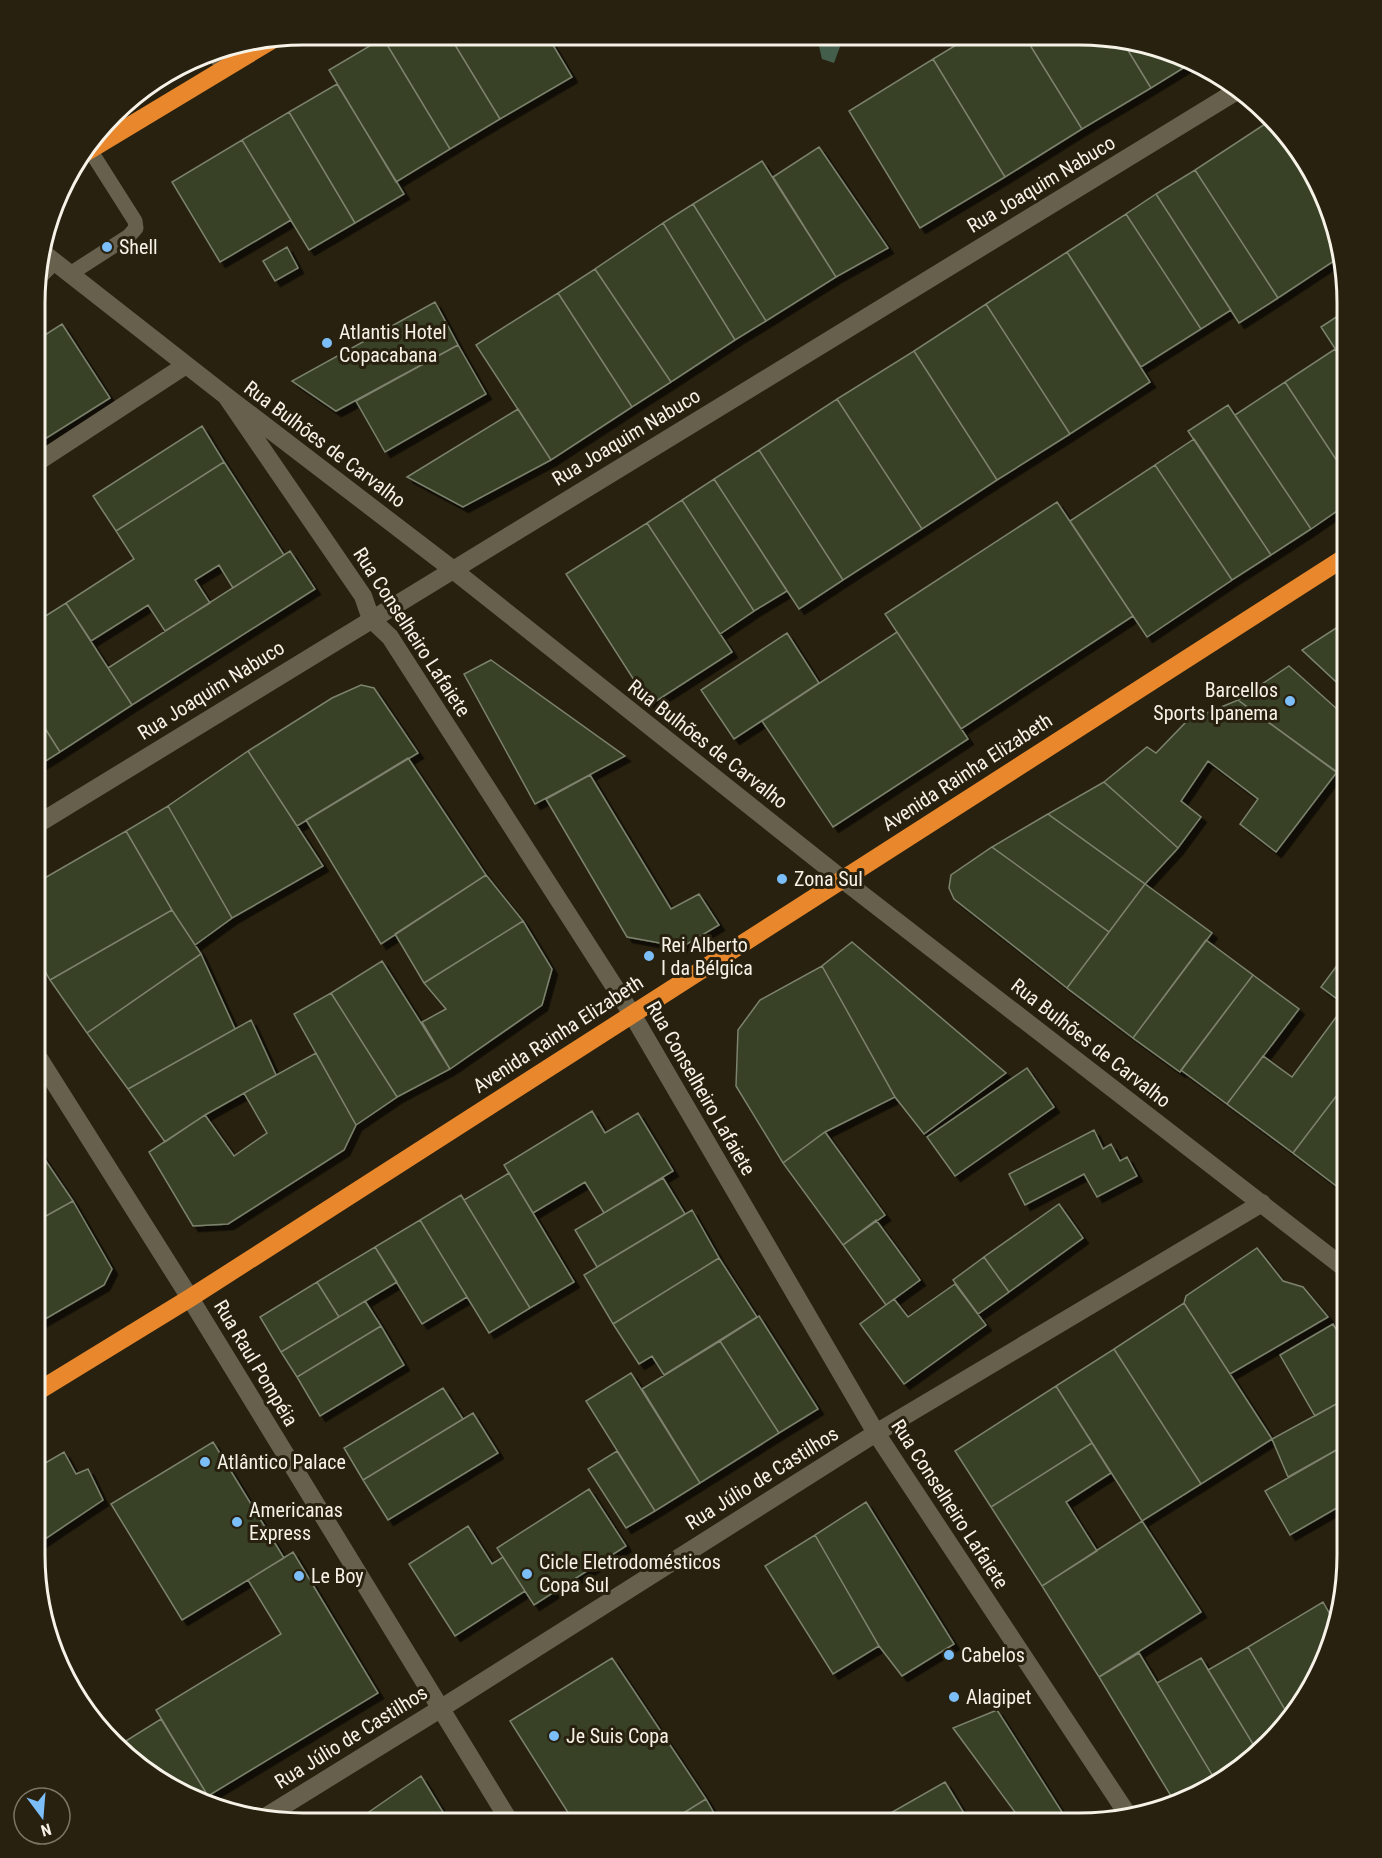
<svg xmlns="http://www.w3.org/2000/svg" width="1382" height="1858" font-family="'Roboto Condensed',sans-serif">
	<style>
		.water { fill: #435e4a }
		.building { fill: #394025; stroke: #7b826d; stroke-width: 1.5; filter: url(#shadow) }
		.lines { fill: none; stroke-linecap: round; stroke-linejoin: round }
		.lane { stroke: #67604c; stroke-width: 15 }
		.street { stroke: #67604c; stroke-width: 18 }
		.secondary { stroke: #67604c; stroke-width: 18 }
		.highway { stroke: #e8872b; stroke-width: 18 }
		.poi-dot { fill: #7bbef8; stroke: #28210f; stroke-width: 2 }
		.labels { text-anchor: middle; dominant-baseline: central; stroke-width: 6; stroke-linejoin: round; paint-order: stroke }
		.street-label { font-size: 20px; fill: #f7f2e7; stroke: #28210f }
		.poi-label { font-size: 20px; fill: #f7f2e7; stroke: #28210f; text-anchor: start }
		.rim { fill: none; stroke: #f7f2e7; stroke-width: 3 }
	</style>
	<defs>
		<filter id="shadow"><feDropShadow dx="5.5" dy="5.5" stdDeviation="0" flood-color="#0009"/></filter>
	</defs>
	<rect width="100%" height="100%" fill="#28210f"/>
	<path class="water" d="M824 36H844L834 63 822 59 818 42Z"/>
	<path class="building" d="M388 35H449L500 119 450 149 383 38Z
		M449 35H547L572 77 500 119Z
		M971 36 1025 37 1082 129 1005 177 933 59Z
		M1025 37H1114L1121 39 1151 88 1082 129Z
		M383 38 450 149 396 182 329 70Z
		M1121 39 1181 55 1193 62 1151 88Z
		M933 59 1005 177 920 228 849 111Z
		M337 84 404 194 355 223 289 112Z
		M289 112 355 223 309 250 242 140Z
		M1268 122 1320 184 1337 259 1278 298 1195 170Z
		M242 140 291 220 220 262 172 182Z
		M819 147 888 248 836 277 773 177Z
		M762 161 836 277 766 321 693 204Z
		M1195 170 1278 298 1239 323 1156 194Z
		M1156 194 1231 310 1201 329 1126 214Z
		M693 204 766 321 735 340 663 223Z
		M1126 214 1201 329 1141 367 1067 252Z
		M663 223 735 340 671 382 595 269Z
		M287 247 298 268 275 281 263 261Z
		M1067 252 1150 382 1070 434 986 304Z
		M595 269 671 382 632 407 558 293Z
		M558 293 632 407 551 460 476 345Z
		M435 302 458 345 336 411 292 381Z
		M986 304 1070 434 997 480 914 351Z
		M1347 310V367L1321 327Z
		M62 324 110 398 37 444V340Z
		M458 345 486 394 385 452 356 401Z
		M1335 349 1347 367V476L1285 382Z
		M914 351 997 480 922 529 837 399Z
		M1285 382 1347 476V504L1311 529 1235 415Z
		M837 399 922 529 843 580 759 450Z
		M1228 405 1311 529 1271 555 1188 431Z
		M518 409 551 460 463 507 407 477Z
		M202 426 224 462 116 531 93 496Z
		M1194 439 1271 555 1232 580 1155 465Z
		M759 450 843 580 799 609 714 479Z
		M224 462 284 555 233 588 219 565 195 580 210 603 165 631 148 605 91 641 66 603 134 559 116 531Z
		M1155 465 1232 580 1147 637 1070 521Z
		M714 479 787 591 754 611 682 500Z
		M682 500 754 611 720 634 647 523Z
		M1057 502 1133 616 961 729 885 614Z
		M647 523 732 652 650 705 566 574Z
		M290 551 315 589 132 705 108 668Z
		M66 603 132 705 60 752 36 714V622Z
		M1347 621V692L1302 650Z
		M897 632 968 739 833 827 762 721Z
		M787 633 819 683 734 739 701 690Z
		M491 660 625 756 535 804 464 674Z
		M1289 666 1347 718V780L1238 700Z
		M361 685 374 688 418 753 297 826 248 751 332 698Z
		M1238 700 1337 772 1276 852 1240 824 1258 799 1208 761 1181 801 1201 817 1178 848 1104 782 1147 747 1156 753 1187 721Z
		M36 714 60 752 36 767Z
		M248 751 323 866 232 918 168 806Z
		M408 758 486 875 381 944 306 820Z
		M590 775 671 909 699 894 719 925 682 947 627 937 546 799Z
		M1104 782 1178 848 1145 884 1048 814Z
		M168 806 232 918 195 945 172 910 126 831Z
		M1048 814 1145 884 1109 932 992 847Z
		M126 831 172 910 50 980 36 955V883Z
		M992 847 1109 932 1067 988 954 899 949 888 951 875Z
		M486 875 523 921 424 983 395 934Z
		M1145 884 1212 933 1133 1038 1067 988Z
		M172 910 201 954 87 1033 50 980Z
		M523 921 552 969 542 1005 450 1069 422 1022 446 1009 424 983Z
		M1206 940 1253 975 1180 1072 1133 1038Z
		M852 942 1006 1073 924 1134 895 1097 822 966Z
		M1347 952V1082L1293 1153 1227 1104 1263 1056 1292 1077 1345 1005 1321 987Z
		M201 954 235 1029 128 1089 87 1033Z
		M382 961 450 1069 397 1097 331 993Z
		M822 966 895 1097 825 1132 783 1163 736 1086 738 1030 760 1000Z
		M1253 975 1299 1009 1227 1104 1181 1070Z
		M331 993 397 1097 356 1125 294 1014Z
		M251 1020 276 1075 205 1115 165 1142 128 1089Z
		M316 1053 356 1125 344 1150 228 1224 193 1226 149 1152 205 1115 234 1156 267 1133 244 1093Z
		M1027 1068 1054 1107 955 1176 927 1137Z
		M1347 1082V1177L1339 1188 1293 1153Z
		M592 1111 605 1133 638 1113 673 1171 604 1213 585 1182 533 1213 504 1165Z
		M1094 1130 1103 1149 1111 1144 1120 1161 1127 1157 1137 1176 1097 1197 1084 1174 1025 1205 1009 1174Z
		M825 1132 885 1215 843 1245 783 1163Z
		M35 1145 73 1201 35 1222Z
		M509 1173 574 1282 530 1308 464 1200Z
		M663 1178 685 1214 597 1267 575 1230Z
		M461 1195 530 1308 489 1333 420 1220Z
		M73 1201 112 1269 104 1285 40 1322 35 1314V1222Z
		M1059 1204 1083 1238 1009 1292 984 1257Z
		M692 1210 719 1258 613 1324 584 1275Z
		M420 1220 467 1297 422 1324 375 1247Z
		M876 1220 920 1280 886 1305 843 1245Z
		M375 1247 397 1282 339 1317 317 1282Z
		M1257 1248 1283 1281 1303 1287 1328 1317 1230 1374 1184 1303 1186 1296Z
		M984 1257 1009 1292 978 1314 953 1280Z
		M719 1258 757 1317 664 1375 652 1356 639 1364 613 1324Z
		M317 1282 339 1317 281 1352 260 1317Z
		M955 1284 986 1325 904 1384 860 1324 894 1299 908 1317Z
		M365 1301 381 1326 297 1377 281 1352Z
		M1184 1303 1272 1439 1201 1484 1114 1349Z
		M759 1316 818 1409 779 1433 720 1341Z
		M1333 1324 1347 1348V1398L1315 1416 1280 1355Z
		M381 1326 404 1365 320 1416 297 1377Z
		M720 1341 779 1433 700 1483 642 1389Z
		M1114 1349 1201 1484 1142 1521 1056 1386Z
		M631 1373 700 1483 655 1511 586 1401Z
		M1056 1386 1092 1443 991 1507 955 1451Z
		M443 1388 463 1419 363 1480 344 1448Z
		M1347 1398V1444L1288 1477 1272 1439Z
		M473 1413 498 1453 388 1520 363 1480Z
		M213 1442 284 1558 182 1620 111 1504Z
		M1092 1443 1111 1473 1066 1502 1097 1551 1042 1586 991 1507Z
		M1347 1444V1502L1290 1535 1265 1491Z
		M617 1451 655 1511 626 1528 588 1469Z
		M64 1452 76 1474 88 1469 103 1500 36 1545 35 1514 42 1509 35 1499V1469Z
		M589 1489 626 1546 534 1605 497 1548Z
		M866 1502 954 1644 902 1676 879 1646 815 1535Z
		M1142 1521 1201 1612 1099 1677 1042 1586Z
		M468 1526 492 1564 503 1557 525 1591 455 1636 409 1564Z
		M815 1535 879 1646 833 1674 765 1566Z
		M293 1552 378 1693 208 1796 156 1710 281 1634 248 1580Z
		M1323 1602 1336 1625 1333 1641 1302 1704 1290 1718 1248 1647Z
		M1248 1647 1290 1718 1259 1754 1208 1670Z
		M1139 1653 1217 1783 1198 1796 1174 1801 1099 1677Z
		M612 1658 706 1799 669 1822H574L510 1721Z
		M1201 1658 1259 1754 1217 1783 1157 1683Z
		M60 1664 103 1733 62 1674Z
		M997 1710 1069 1823H1023L953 1728Z
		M161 1719 208 1796 206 1798 154 1778 128 1756 121 1744Z
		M421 1776 449 1822 356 1821Z
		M945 1782 970 1823H873Z
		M706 1799 719 1822H669Z"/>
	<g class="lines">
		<path class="lane" d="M213 51 224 69
			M70 274 129 236 136 228 135 221 90 150
			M37 280 55 262
			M494 1822 506 1816"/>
		<path class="street" d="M42 252 226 396 452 569 842 879 1347 1270
			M226 396 363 596 371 619 390 637 632 1014 876 1433 1126 1812
			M36 463 186 365
			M262 1819 440 1709 876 1433 1262 1203"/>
		<path class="secondary" d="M36 825 1240 89
			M35 1052 190 1298 510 1822"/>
		<path class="highway" d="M83 154 272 40
			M35 1393 190 1298 1347 556"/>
	</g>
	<g class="poi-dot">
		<circle cx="107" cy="247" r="6"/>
		<circle cx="327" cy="343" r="6"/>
		<circle cx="1290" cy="701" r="6"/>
		<circle cx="782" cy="879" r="6"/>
		<circle cx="649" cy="956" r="6"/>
		<circle cx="205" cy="1462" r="6"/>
		<circle cx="237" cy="1522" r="6"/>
		<circle cx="527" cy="1574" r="6"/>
		<circle cx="299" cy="1576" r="6"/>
		<circle cx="949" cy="1655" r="6"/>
		<circle cx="954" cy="1697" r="6"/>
		<circle cx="554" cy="1736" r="6"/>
	</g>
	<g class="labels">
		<g class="street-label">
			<text transform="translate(1041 184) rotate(-31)">Rua Joaquim Nabuco</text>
			<text transform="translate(626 437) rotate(-31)">Rua Joaquim Nabuco</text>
			<text transform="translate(325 444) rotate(37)">Rua Bulhões de Carvalho</text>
			<text transform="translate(412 632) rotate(57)">Rua Conselheiro Lafaiete</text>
			<text transform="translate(211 690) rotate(-32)">Rua Joaquim Nabuco</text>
			<text transform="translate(708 744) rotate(38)">Rua Bulhões de Carvalho</text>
			<text transform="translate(967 772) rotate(-33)">Avenida Rainha Elizabeth</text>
			<text transform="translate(558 1034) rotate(-33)">Avenida Rainha Elizabeth</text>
			<text transform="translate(1091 1043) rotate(38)">Rua Bulhões de Carvalho</text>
			<text transform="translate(701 1088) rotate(60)">Rua Conselheiro Lafaiete</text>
			<text transform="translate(256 1363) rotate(59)">Rua Raul Pompéia</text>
			<text transform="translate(762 1478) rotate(-32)">Rua Júlio de Castilhos</text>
			<text transform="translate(950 1504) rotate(57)">Rua Conselheiro Lafaiete</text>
			<text transform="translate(351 1737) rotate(-32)">Rua Júlio de Castilhos</text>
		</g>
		<g class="poi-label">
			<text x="119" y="247">Shell</text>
			<text x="339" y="332">Atlantis Hotel<tspan x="339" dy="23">Copacabana</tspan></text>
			<text x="1278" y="690" text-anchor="end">Barcellos<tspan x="1278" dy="23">Sports Ipanema</tspan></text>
			<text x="794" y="879">Zona Sul</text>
			<text x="661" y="945">Rei Alberto<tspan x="661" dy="23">I da Bélgica</tspan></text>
			<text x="217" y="1462">Atlântico Palace</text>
			<text x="249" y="1510">Americanas<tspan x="249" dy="23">Express</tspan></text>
			<text x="539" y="1562">Cicle Eletrodomésticos<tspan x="539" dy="23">Copa Sul</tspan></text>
			<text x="311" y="1576">Le Boy</text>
			<text x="961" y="1655">Cabelos</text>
			<text x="966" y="1697">Alagipet</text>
			<text x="566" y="1736">Je Suis Copa</text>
		</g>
	</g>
	<path d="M0 0H1382V1858H0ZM303 45H1079A258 258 0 0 1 1337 303V1555A258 258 0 0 1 1079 1813H303A258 258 0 0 1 45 1555V303A258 258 0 0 1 303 45Z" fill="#28210f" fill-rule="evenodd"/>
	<path class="rim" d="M303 45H1079A258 258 0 0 1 1337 303V1555A258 258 0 0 1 1079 1813H303A258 258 0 0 1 45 1555V303A258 258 0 0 1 303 45Z"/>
	<g transform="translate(42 1816) rotate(164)"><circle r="28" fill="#28210f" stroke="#7b7565" stroke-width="1.5"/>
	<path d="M0-4.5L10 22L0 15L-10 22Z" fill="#7bbef8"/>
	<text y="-9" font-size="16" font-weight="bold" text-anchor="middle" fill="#f7f2e7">N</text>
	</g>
</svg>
